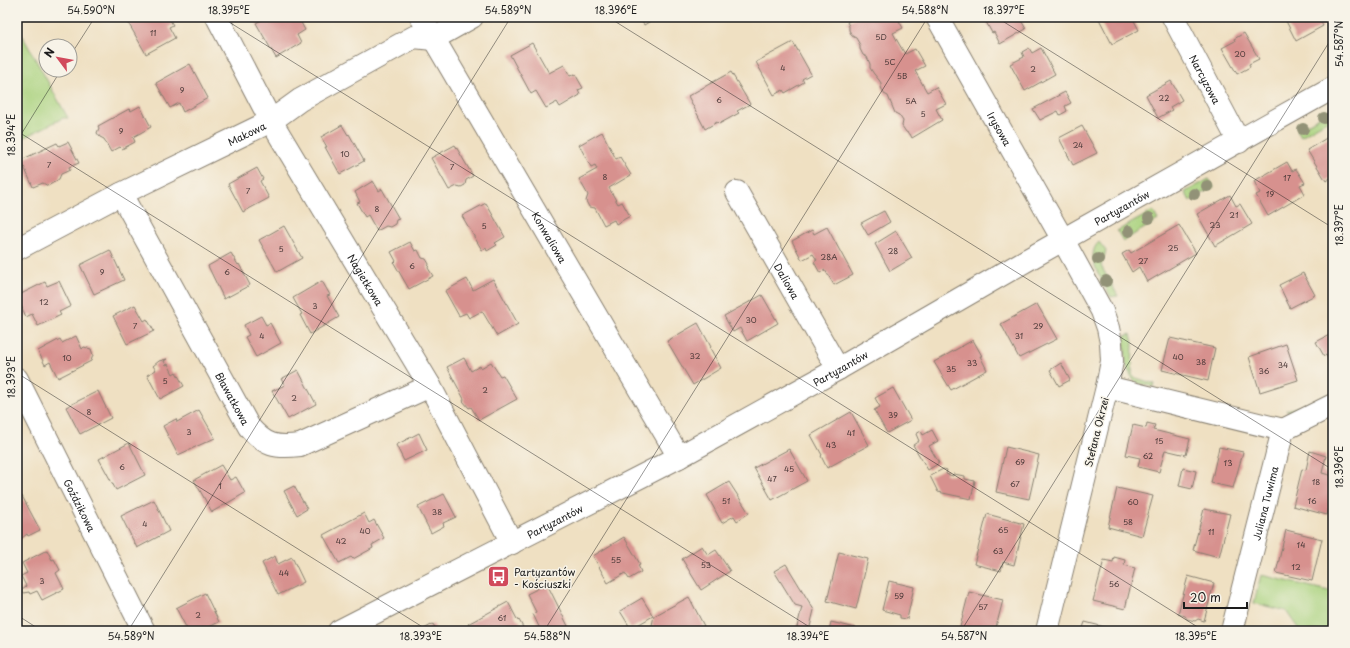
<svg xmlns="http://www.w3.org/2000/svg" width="1350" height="648" font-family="'Playpen Sans',sans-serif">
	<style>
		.green { fill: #a9d27d; stroke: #62774c }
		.building { fill: #d7918e }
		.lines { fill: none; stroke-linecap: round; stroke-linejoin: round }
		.minor-casing { stroke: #867e6f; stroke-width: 24 }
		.minor { stroke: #fff; stroke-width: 22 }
		.tree { fill: #929277 }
		.ticks { fill: none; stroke: #1c1c1c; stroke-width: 1; stroke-opacity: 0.45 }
		.labels { text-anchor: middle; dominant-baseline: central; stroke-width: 3; stroke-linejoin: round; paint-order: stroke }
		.number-label { font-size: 8px; fill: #4b3938 }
		.street-label { font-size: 10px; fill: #1c1c1c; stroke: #f7f3e8 }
		.poi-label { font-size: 10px; fill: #1c1c1c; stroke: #f7f3e8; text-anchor: start }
		.neatline { fill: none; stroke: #1c1c1c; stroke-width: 1.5 }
		.ticks-label { font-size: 10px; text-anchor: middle; fill: #1c1c1c }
	</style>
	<rect width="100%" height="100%" fill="#f7f3e8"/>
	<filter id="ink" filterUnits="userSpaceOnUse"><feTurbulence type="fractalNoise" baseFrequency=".025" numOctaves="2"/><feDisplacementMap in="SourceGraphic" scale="8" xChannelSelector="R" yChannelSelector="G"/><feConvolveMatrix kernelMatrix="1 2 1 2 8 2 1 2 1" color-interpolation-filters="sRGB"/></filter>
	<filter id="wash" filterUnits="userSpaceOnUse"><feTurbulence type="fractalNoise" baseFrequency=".012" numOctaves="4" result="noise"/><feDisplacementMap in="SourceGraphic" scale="16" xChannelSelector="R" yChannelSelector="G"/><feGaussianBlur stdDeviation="0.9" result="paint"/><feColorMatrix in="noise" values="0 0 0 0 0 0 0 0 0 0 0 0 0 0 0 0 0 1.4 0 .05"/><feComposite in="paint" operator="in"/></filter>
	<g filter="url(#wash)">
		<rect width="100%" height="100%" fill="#efe0c2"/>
		<path class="green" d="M17 26 68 118H63L17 141Z
			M1329 111 1331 112 1333 117 1301 136 1297 130Z
			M1209 179 1214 187 1190 201 1185 192Z
			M1153 211 1158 220 1123 241 1117 231Z
			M1099 242 1106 251 1101 266 1118 296 1111 297C1104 283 1083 256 1099 242Z
			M1131 334 1133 343 1132 374 1136 378 1155 384 1154 387 1136 383 1130 374 1126 365 1124 336Z
			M1331 395 1293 413 1286 410 1311 403Z
			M1261 575 1333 592V631H1300L1286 611 1254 603Z"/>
		<g id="blocks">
			<path class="building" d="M125 17H168L173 25 169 27 175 38 146 54Z
				M267 17H298L305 30 297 35 301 43 276 58 256 23Z
				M639 17H657L644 25Z
				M857 17H897L903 28 893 33 899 44 905 54 915 49 925 66 915 71 927 92 936 87 946 104 936 109 942 120 912 138 910 134 906 132 902 126 903 121 899 115 895 113 888 96 884 94 881 87V83L879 80 874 74 870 68V64L867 57 863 55 860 49V45L856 38 852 36 849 30V26L847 22Z
				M989 17H1010L1012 20 1019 17 1026 29 1000 44 994 32 992 33 985 20Z
				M1098 17H1132L1139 30 1112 44Z
				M1284 17H1318L1323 26 1296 41Z
				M1244 33 1259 59 1249 64 1250 67 1237 74 1222 48 1235 41 1234 39Z
				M793 42 811 74 802 79 804 82 785 93 783 90 774 95 756 62Z
				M532 43 549 73 564 65 570 76 575 74 583 88 578 90 580 95 560 107 557 102 546 108 536 91 531 94 510 55Z
				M1029 48 1032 53 1041 48 1055 74 1025 91 1010 64 1024 57 1022 52Z
				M190 64 208 98 183 112 179 103 170 108 156 83Z
				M731 72 750 104 737 111 739 113 719 124 717 122 705 129 688 96Z
				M1171 81 1182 100 1170 107 1172 110 1158 118 1146 95Z
				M1065 92 1071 103 1065 106 1067 111 1060 115 1058 111 1040 120 1033 109Z
				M140 106 151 127 133 137 135 142 122 149 120 147 111 152 104 139 100 137 97 133 99 128 98 126 129 109 131 111Z
				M342 125 348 135 349 134 364 161 340 174 325 147H327L321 137Z
				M1082 126 1097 153 1073 165 1059 138Z
				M602 132 616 159 620 157 631 175 609 188 618 204 622 202 630 216 616 224 614 220 604 225 595 208 589 207 586 201 588 195 579 179 597 169 595 165 591 167 579 145Z
				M1333 134V176L1326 181 1307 150Z
				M68 142 79 163 69 167 70 170 61 174 59 179 48 186 43 183 33 187 21 160 57 143 59 146Z
				M455 145 473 176 466 180 465 185 461 187 457 186 449 190 431 158Z
				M1287 162 1292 171 1296 169 1305 183 1300 185 1305 194 1268 216 1256 195 1260 193 1254 181Z
				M257 168 263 179 260 181 269 198 243 212 228 184Z
				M373 181 379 191 382 189 399 219 396 220 395 224 390 227 386 226 377 231 368 215 365 217 357 203 360 202 355 192Z
				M1230 195 1236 206 1240 204 1252 224 1215 246 1197 214Z
				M486 203 505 237 495 243 497 245 487 251 486 248 482 250 462 216Z
				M884 211 890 222 868 235 861 223Z
				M1179 225 1196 253 1147 282 1139 267 1132 272 1122 254 1129 250 1131 253Z
				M284 226 302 258 277 272 259 240Z
				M827 227 853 275 834 285 825 270 820 273 814 262 817 260 813 254 802 260 792 241 812 230 814 234Z
				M896 231 912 258 890 271 875 244Z
				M410 242 415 251 418 250 422 258 426 259 429 264 428 268 433 276 409 289 394 263 396 261 391 252Z
				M110 250 124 280 94 294 80 265Z
				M231 253 238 265 239 264 250 285 224 299 208 266Z
				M1303 273 1315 295 1290 308 1279 285Z
				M467 279 473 290 493 279 518 324 497 336 482 311 469 318 466 313 459 316 445 291Z
				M59 281 71 306 59 312 61 315 38 326 32 314 26 317 17 296 45 282 47 286Z
				M322 281 330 295 327 296 339 317 310 334 300 315 302 314 293 298Z
				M762 295 778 323 747 341 740 328 733 332 724 316Z
				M1037 304 1057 339 1019 358 1001 324Z
				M135 305 144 321 147 319 154 331 127 344 113 316Z
				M261 316 266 325 270 323 281 343 256 357 245 337 249 335 244 325Z
				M698 323 711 347 710 348 721 368 693 385 667 341Z
				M1333 333V367L1326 355 1324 356 1316 342Z
				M76 336 82 349 84 347 91 349 93 355 91 361 58 378 50 362 45 365 38 351 60 339 62 343Z
				M1170 338 1215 348 1208 381 1162 370Z
				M973 340 982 356H980L987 370 951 390 934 362Z
				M1286 344 1298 380 1260 392 1249 357Z
				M464 358 471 371 480 366 481 368 491 362 500 376 503 375 517 399 479 420 471 407 469 408 463 401 464 399 447 367Z
				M167 359 164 361 166 365 168 364 173 374 176 372 184 386 160 399 147 375 156 370 153 366 159 361Z
				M1061 363 1070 380 1059 386 1050 370Z
				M298 370 316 404 288 419 272 391 285 385 281 379Z
				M893 388 911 420 887 433 874 410 880 407 875 398Z
				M98 391 111 418 80 434 66 407Z
				M199 410 215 438 178 455 163 426 176 419 177 422Z
				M851 412 869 445 827 468 821 456 822 455 811 435Z
				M1147 423 1155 425 1153 430 1190 439 1186 455 1165 450 1159 472 1138 467 1140 458 1126 455 1133 425 1146 428Z
				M932 430 938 441 929 446 939 463 928 470 913 445 919 441 916 434 921 431 923 435Z
				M419 433 427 450 404 461 396 445Z
				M129 443 145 475 116 490 99 459Z
				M1006 447 1039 455 1029 499 996 492Z
				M1219 447 1243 452 1233 488 1211 483Z
				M789 449 807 481 772 500 754 468Z
				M1310 451 1326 456 1322 473 1333 476V492L1327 515 1293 506 1302 469 1306 470Z
				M221 465 230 480 236 477 245 493 212 512 194 480Z
				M1183 468 1196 471 1192 489 1179 486Z
				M943 469 947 470 946 474 953 476V474L965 476V479L975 481 971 499 938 492 930 476Z
				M729 482 749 513 737 521 734 516 722 523 707 495Z
				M294 486 307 509 297 515 284 491Z
				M1117 488 1153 496 1142 536 1108 527Z
				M444 494 456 517 443 523 444 526 431 533 418 507Z
				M22 496 40 530 28 536 27 534 17 542V498Z
				M154 500 169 531 137 548 121 516Z
				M1204 509 1230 514 1219 557 1193 550Z
				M364 513 369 523 374 520 384 538 372 545 373 548 353 559 351 557 339 563 323 535Z
				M987 514 1024 524 1014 565 1003 562 1001 571 974 564Z
				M1286 530 1322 539 1312 581 1276 573Z
				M624 537 640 564 638 565 641 572 629 579 625 573 608 583 593 556Z
				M702 546 708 555 716 550 730 571 701 590 682 559Z
				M47 550 52 560 54 559 60 570 56 573 64 589 42 600 37 591 30 594 29 592 23 593 21 590 26 586 21 576 27 573 22 563Z
				M839 552 868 559 856 609 827 601Z
				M275 556 278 564 292 557 304 582 278 595 262 563Z
				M1114 557 1125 560 1124 565 1135 568 1125 609 1093 601 1104 560 1113 562Z
				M786 564 814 610 809 631H796L802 607 795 605 774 571Z
				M1188 576 1214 583 1204 621 1198 619 1195 621 1187 619 1185 616 1178 614Z
				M889 581 914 587 907 619 900 618V615L882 610Z
				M547 584 569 628 564 631H541L533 614 536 612 527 594Z
				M969 592 1003 600 995 631H959Z
				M205 593 219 622 201 631H188L176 608Z
				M689 597 704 626 694 631H655L652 625 654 616Z
				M642 598 653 616 631 629 620 611Z
				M508 602 518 621 519 620 525 631H472L468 624Z
				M831 622 856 628 855 631H829Z
				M1085 622 1116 630V631H1082Z
				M433 624 437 631H420L424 629Z"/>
		</g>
	</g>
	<g filter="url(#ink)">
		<use href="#blocks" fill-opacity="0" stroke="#867e6f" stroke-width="1"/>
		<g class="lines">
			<defs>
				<g id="minor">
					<path id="s1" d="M217 17 271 121 430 386 512 543"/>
					<path id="s2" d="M421 17 679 457"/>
					<path id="s3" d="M937 17 1063 240 1102 311 1108 328 1111 343 1112 361 1107 387 1047 631"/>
					<path id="s4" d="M1173 17 1239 142"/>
					<path id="s5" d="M737 192 838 369"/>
					<path id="s6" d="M121 194 249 427C266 446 275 448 300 445L430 386"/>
					<path id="s7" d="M17 249 121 194 271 121 300 100 414 37 433 39 472 17"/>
					<path id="s8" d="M17 379 144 631"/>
					<path d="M1107 387 1283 430"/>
					<path id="s9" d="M339 631 679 457 838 369 1027 260 1333 88"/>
					<path id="s10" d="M1232 631 1283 430 1333 405"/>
				</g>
			</defs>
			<use href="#minor" class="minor-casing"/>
			<use href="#minor" class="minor"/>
		</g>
		<g class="tree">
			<circle cx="1324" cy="118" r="6"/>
			<circle cx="1303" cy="129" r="6"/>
			<circle cx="1207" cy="186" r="6"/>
			<circle cx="1194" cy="194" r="6"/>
			<circle cx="1149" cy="218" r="6"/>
			<circle cx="1129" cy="231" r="6"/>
			<circle cx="1098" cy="259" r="6"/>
			<circle cx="1106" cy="281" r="6"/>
		</g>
	</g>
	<path class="ticks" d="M221 17 1204 631M608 17 1333 470M996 17 1333 228M70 56 95 17M17 131 816 631M17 141 61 70M17 373 429 631M17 615 42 631M128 631 511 17M544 631 928 17M961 631 1333 36"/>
	<defs>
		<symbol id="bus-square" viewBox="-11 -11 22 22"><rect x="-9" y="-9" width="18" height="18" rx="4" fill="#d1495b" stroke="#f7f3e8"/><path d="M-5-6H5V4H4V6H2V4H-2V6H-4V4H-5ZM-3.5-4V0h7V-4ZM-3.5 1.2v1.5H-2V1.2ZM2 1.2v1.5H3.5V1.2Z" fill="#fff"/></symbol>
	</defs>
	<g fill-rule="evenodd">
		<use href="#bus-square" x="486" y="564" width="25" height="25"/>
	</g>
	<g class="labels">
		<g class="number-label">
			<text x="153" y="33">11</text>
			<text x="881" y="37">5D</text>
			<text x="1240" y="54">20</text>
			<text x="890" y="62">5C</text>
			<text x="783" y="68">4</text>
			<text x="1033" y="69">2</text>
			<text x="902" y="76">5B</text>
			<text x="182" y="90">9</text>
			<text x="1164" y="98">22</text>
			<text x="719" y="100">6</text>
			<text x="911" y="101">5A</text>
			<text x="923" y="114">5</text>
			<text x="121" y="131">9</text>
			<text x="1078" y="145">24</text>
			<text x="345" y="154">10</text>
			<text x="49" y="165">7</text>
			<text x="452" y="167">7</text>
			<text x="605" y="177">8</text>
			<text x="1287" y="178">17</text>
			<text x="248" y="191">7</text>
			<text x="1270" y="194">19</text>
			<text x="377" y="209">8</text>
			<text x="1234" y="215">21</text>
			<text x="1215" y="225">23</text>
			<text x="484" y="226">5</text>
			<text x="1173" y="248">25</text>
			<text x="281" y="249">5</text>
			<text x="893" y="251">28</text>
			<text x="829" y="257">28A</text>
			<text x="1143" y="261">27</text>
			<text x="412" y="266">6</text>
			<text x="102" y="272">9</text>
			<text x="227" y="272">6</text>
			<text x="44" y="302">12</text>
			<text x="315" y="306">3</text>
			<text x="751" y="320">30</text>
			<text x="135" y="326">7</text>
			<text x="1038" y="326">29</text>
			<text x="262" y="336">4</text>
			<text x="1019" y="336">31</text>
			<text x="695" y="356">32</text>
			<text x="1178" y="357">40</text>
			<text x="67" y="358">10</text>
			<text x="1201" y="362">38</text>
			<text x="972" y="363">33</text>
			<text x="1283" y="365">34</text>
			<text x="951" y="369">35</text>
			<text x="1264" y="371">36</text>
			<text x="165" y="381">5</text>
			<text x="485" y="390">2</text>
			<text x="294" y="398">2</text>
			<text x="89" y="412">8</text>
			<text x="893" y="415">39</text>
			<text x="189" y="432">3</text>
			<text x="851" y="433">41</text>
			<text x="1159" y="441">15</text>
			<text x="831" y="445">43</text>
			<text x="1148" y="456">62</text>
			<text x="1020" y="462">69</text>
			<text x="1228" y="463">13</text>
			<text x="122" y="467">6</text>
			<text x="789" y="469">45</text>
			<text x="772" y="479">47</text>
			<text x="1316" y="482">18</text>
			<text x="1015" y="484">67</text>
			<text x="220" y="486">1</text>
			<text x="726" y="501">51</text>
			<text x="1312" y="501">16</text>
			<text x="1133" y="502">60</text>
			<text x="437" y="512">38</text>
			<text x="1128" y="522">58</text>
			<text x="145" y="524">4</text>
			<text x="1003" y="530">65</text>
			<text x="365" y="531">40</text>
			<text x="1211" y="532">11</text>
			<text x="341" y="541">42</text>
			<text x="1301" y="545">14</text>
			<text x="998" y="551">63</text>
			<text x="616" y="560">55</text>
			<text x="706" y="565">53</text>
			<text x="1296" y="567">12</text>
			<text x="284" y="573">44</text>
			<text x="42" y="581">3</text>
			<text x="1114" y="584">56</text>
			<text x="899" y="596">59</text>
			<text x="983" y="607">57</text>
			<text x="198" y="615">2</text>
			<text x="502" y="618">61</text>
		</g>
		<g class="street-label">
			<text stroke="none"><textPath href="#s4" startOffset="70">Narcyzowa</textPath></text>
			<text stroke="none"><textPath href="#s3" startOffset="128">Irysowa</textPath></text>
			<text stroke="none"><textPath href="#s7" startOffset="257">Makowa</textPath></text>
			<text stroke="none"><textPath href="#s9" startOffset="890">Partyzantów</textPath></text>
			<text stroke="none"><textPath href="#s2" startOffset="255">Konwaliowa</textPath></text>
			<text stroke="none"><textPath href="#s1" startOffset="302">Nagietkowa</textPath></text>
			<text stroke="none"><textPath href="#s5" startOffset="102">Daliowa</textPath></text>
			<text stroke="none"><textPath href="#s9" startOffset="566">Partyzantów</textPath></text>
			<text stroke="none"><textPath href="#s6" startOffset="233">Bławatkowa</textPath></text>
			<text transform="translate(1096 432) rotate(-76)">Stefana Okrzei</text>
			<text stroke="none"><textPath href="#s10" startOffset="132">Juliana Tuwima</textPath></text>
			<text stroke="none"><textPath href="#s8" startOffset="141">Goździkowa</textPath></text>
			<text stroke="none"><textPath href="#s9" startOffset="242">Partyzantów</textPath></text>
		</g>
		<g class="poi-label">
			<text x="514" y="571">Partyzantów<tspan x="514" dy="12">- Kościuszki</tspan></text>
		</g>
	</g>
	<rect width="1350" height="648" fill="none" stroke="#f7f3e8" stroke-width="44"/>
	<g transform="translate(58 58) rotate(302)"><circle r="19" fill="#f7f3e8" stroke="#9f9d96"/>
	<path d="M0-3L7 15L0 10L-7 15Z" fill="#d1495b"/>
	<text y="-6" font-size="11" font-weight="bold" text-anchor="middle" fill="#1c1c1c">N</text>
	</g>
	<path d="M1184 602v6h63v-6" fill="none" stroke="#1c1c1c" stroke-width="2"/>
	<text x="1190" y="602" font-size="12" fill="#1c1c1c" stroke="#f7f3e8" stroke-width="3" paint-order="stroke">20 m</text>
	<rect x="22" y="22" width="1306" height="604" class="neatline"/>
	<g class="ticks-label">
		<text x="91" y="14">54.590°N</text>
		<text x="229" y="14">18.395°E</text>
		<text x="508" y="14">54.589°N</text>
		<text x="616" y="14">18.396°E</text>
		<text x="925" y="14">54.588°N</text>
		<text x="1004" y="14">18.397°E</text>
		<text transform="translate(1339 44) rotate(-90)" y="4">54.587°N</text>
		<text transform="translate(11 135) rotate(-90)" y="4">18.394°E</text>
		<text transform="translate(1339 225) rotate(-90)" y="4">18.397°E</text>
		<text transform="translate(11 377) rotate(-90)" y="4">18.393°E</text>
		<text transform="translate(1339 467) rotate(-90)" y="4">18.396°E</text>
		<text x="131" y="640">54.589°N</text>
		<text x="421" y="640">18.393°E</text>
		<text x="547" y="640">54.588°N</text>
		<text x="808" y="640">18.394°E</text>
		<text x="964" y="640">54.587°N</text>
		<text x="1196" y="640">18.395°E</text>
	</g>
</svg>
